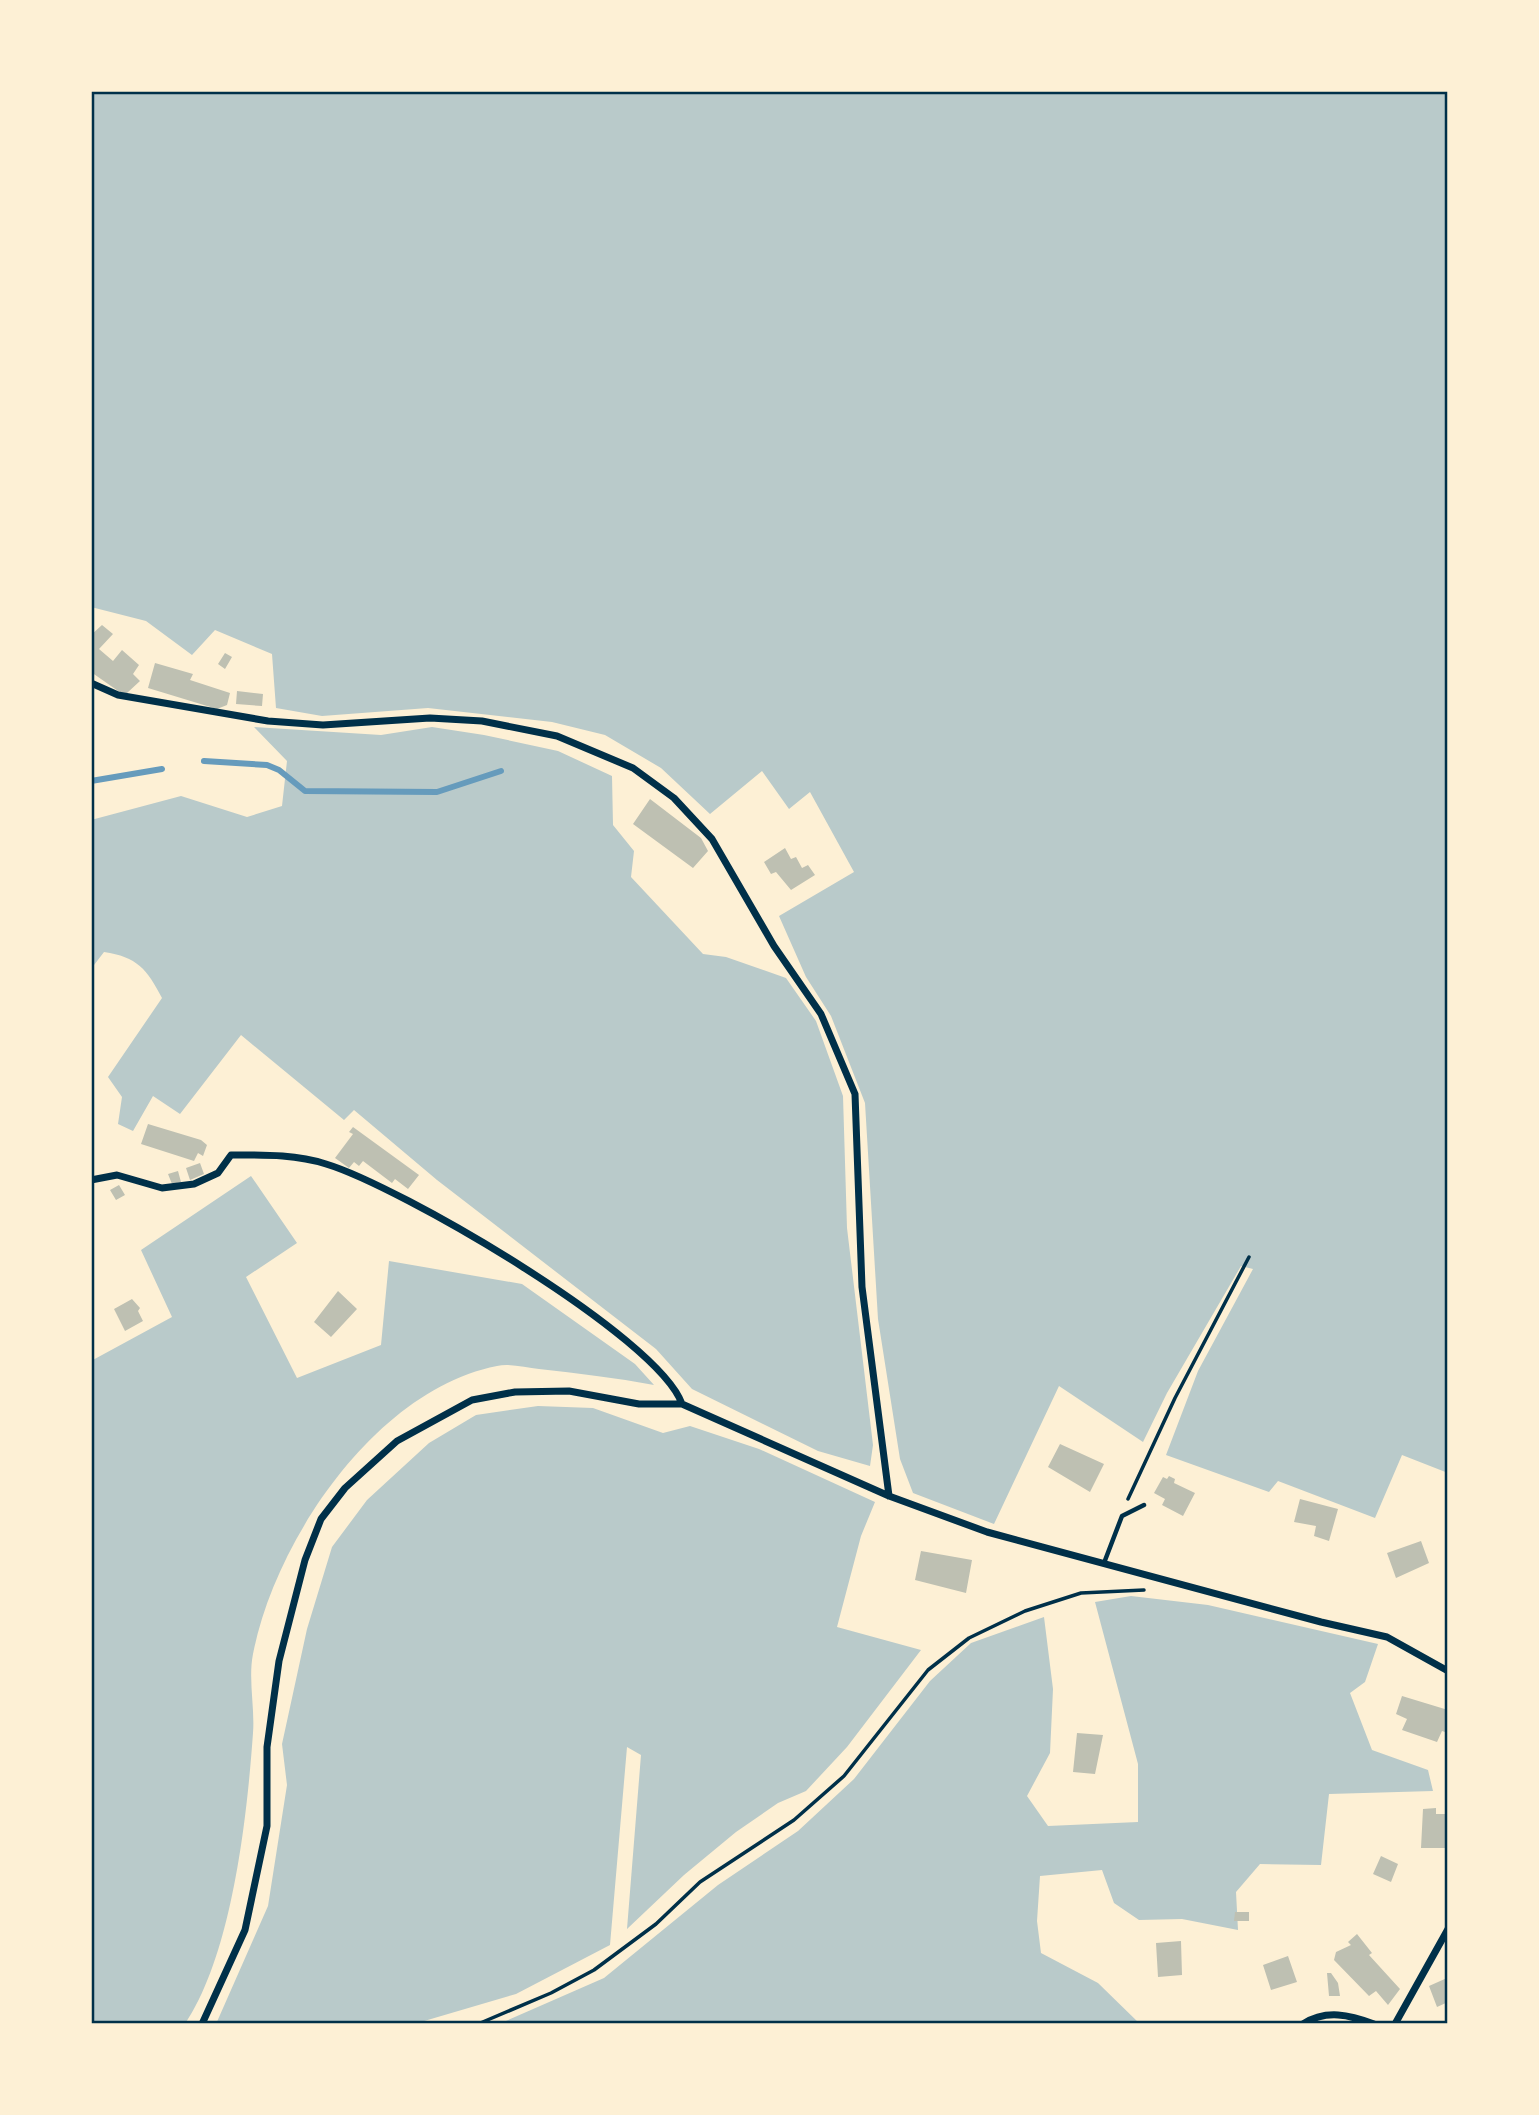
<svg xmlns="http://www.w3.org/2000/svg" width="1539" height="2115" font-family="'Times New Roman',serif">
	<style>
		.green { fill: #b9caca }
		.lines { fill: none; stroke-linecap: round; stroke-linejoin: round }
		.stream { stroke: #669bbc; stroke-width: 6 }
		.building { fill: #bec0b2 }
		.path { stroke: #003049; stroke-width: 3.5 }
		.service { stroke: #003049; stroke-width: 4.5 }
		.minor { stroke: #003049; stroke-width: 7 }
		.neatline { fill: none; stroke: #003049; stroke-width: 2.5 }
	</style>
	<rect width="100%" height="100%" fill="#fdf0d5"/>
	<path class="green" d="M91 91H1448V1473L1402 1455 1375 1518 1278 1481 1269 1492 1166 1455 1198 1371 1253 1269 1241 1266 1167 1393 1143 1442 1059 1386 994 1524 913 1493 900 1459 878 1319 865 1103 831 1016 806 977 779 916 854 872 810 792 789 809 762 771 710 814 661 768 605 735 552 722 428 708 322 716 276 708 272 654 215 630 192 655 146 621 91 607Z
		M254 727 381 735 432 727 484 735 558 751 612 776 613 825 634 851 631 877 703 954 726 957 786 978 816 1021 843 1096 847 1228 873 1445 870 1466 818 1451 692 1389 656 1349 437 1180 354 1110 344 1120 241 1035 180 1114 153 1096 133 1131 118 1124 122 1097 108 1077 162 998C147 969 137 957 104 952L91 969V820L181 796 247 817 282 806 287 761Z
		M251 1176 297 1243 246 1277 297 1378 381 1345 389 1261 522 1284 635 1364 654 1385C616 1378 577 1373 539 1369 526 1368 510 1363 497 1366 377 1389 275 1540 253 1654 248 1679 255 1708 253 1733 247 1818 232 1954 185 2024H91V1361L172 1317 141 1250Z
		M538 1406 593 1408 663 1433 690 1426 759 1449 875 1502 861 1536 837 1627 921 1650 847 1747 806 1791 778 1803 736 1832 684 1875 627 1929 641 1755 627 1747 610 1945 516 1994 414 2024H216L268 1906 287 1785 282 1744 307 1629 332 1547 367 1500 429 1443 476 1415Z
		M1131 1596 1208 1605 1378 1644 1365 1682 1350 1693 1372 1750 1428 1770 1433 1791 1329 1794 1321 1865 1260 1864 1236 1892 1238 1930 1182 1919 1139 1920 1114 1903 1102 1870 1040 1876 1037 1921 1041 1953 1098 1983 1140 2024H499L604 1978 718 1885 798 1831 854 1779 930 1681 971 1643 1044 1617 1053 1689 1050 1753 1027 1796 1048 1826 1138 1822V1764L1095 1602Z"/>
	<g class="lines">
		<path class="stream" d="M204 761 267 765 279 770 305 791 437 792 501 771
			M91 781 162 769"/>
	</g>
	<path class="building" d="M102 625 113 634 99 649 113 661 122 650 139 665 133 674 140 681 127 693H121L91 672V635Z
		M225 653 232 657 225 669 218 664Z
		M155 663 193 674 190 680 230 693 227 705 217 709 148 688Z
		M237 691 263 694 262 706 236 704Z
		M650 799 701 838 708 851 693 868 633 824Z
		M785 848 791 859 796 857 802 868 808 865 815 875 791 890 776 872 771 874 764 862Z
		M148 1124 201 1140 207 1145 203 1156 198 1153 194 1161 141 1144Z
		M353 1127 419 1175 408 1189 395 1179 392 1183 363 1161 359 1166 354 1162 349 1168 335 1158 353 1134 349 1132Z
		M200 1163 204 1174 190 1180 186 1168Z
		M178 1171 181 1182 172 1184 168 1174Z
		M119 1185 125 1195 116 1200 110 1190Z
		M338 1291 357 1309 331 1337 314 1322Z
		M132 1299 140 1308 138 1311 143 1321 125 1331 114 1309Z
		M1060 1444 1104 1464 1090 1492 1048 1467Z
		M1169 1476 1175 1479 1174 1483 1195 1493 1183 1516 1162 1505 1165 1499 1154 1493 1163 1477 1167 1479Z
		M1300 1499 1338 1509 1329 1541 1314 1536 1316 1526 1294 1522Z
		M1421 1541 1429 1563 1396 1578 1387 1553Z
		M921 1551 972 1560 966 1593 915 1580Z
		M1402 1696 1448 1710V1733L1442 1731 1437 1742 1402 1730 1407 1719 1396 1714Z
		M1077 1733 1103 1735 1095 1774 1073 1772Z
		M1436 1808V1814H1448V1848H1421L1423 1809Z
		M1381 1856 1398 1864 1391 1882 1373 1874Z
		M1235 1912H1249V1921H1234Z
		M1357 1934 1372 1953 1369 1955 1400 1989 1388 2005 1376 1991 1369 1996 1334 1960 1336 1952 1351 1945 1348 1942Z
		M1181 1941 1182 1975 1158 1977 1156 1943Z
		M1288 1956 1297 1982 1271 1990 1263 1965Z
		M1327 1973H1331L1338 1983 1340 1996H1329Z
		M1447 1978 1448 2002 1437 2007 1429 1986Z"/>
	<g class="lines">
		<path class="path" d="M1128 1499 1175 1398 1249 1257
			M478 2024 551 1993 594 1970 656 1924 700 1882 794 1820 844 1776 928 1670 969 1638 1025 1611 1081 1593 1144 1590"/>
		<path class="service" d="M1104 1563 1122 1516 1144 1505"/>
		<path class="minor" d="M91 683 118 695 268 721 323 725 430 718 482 721 557 736 633 768 674 798 712 839 774 946 821 1014 855 1094 862 1287 889 1496
			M91 1180 117 1175 162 1188 194 1184 218 1173 231 1155C262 1155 295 1154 326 1164 399 1186 658 1336 682 1404
			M202 2024 245 1930 267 1826V1747L279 1661 305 1560 321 1519 345 1488 397 1441 472 1400 515 1392 569 1391 639 1404H682L889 1496 987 1532 1321 1622 1387 1637 1448 1671
			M1303 2024C1326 2009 1350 2015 1374 2024
			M1395 2024 1448 1929"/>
	</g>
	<rect width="1539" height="2115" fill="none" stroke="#fdf0d5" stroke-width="186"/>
	<rect x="93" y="93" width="1353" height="1929" class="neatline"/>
</svg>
